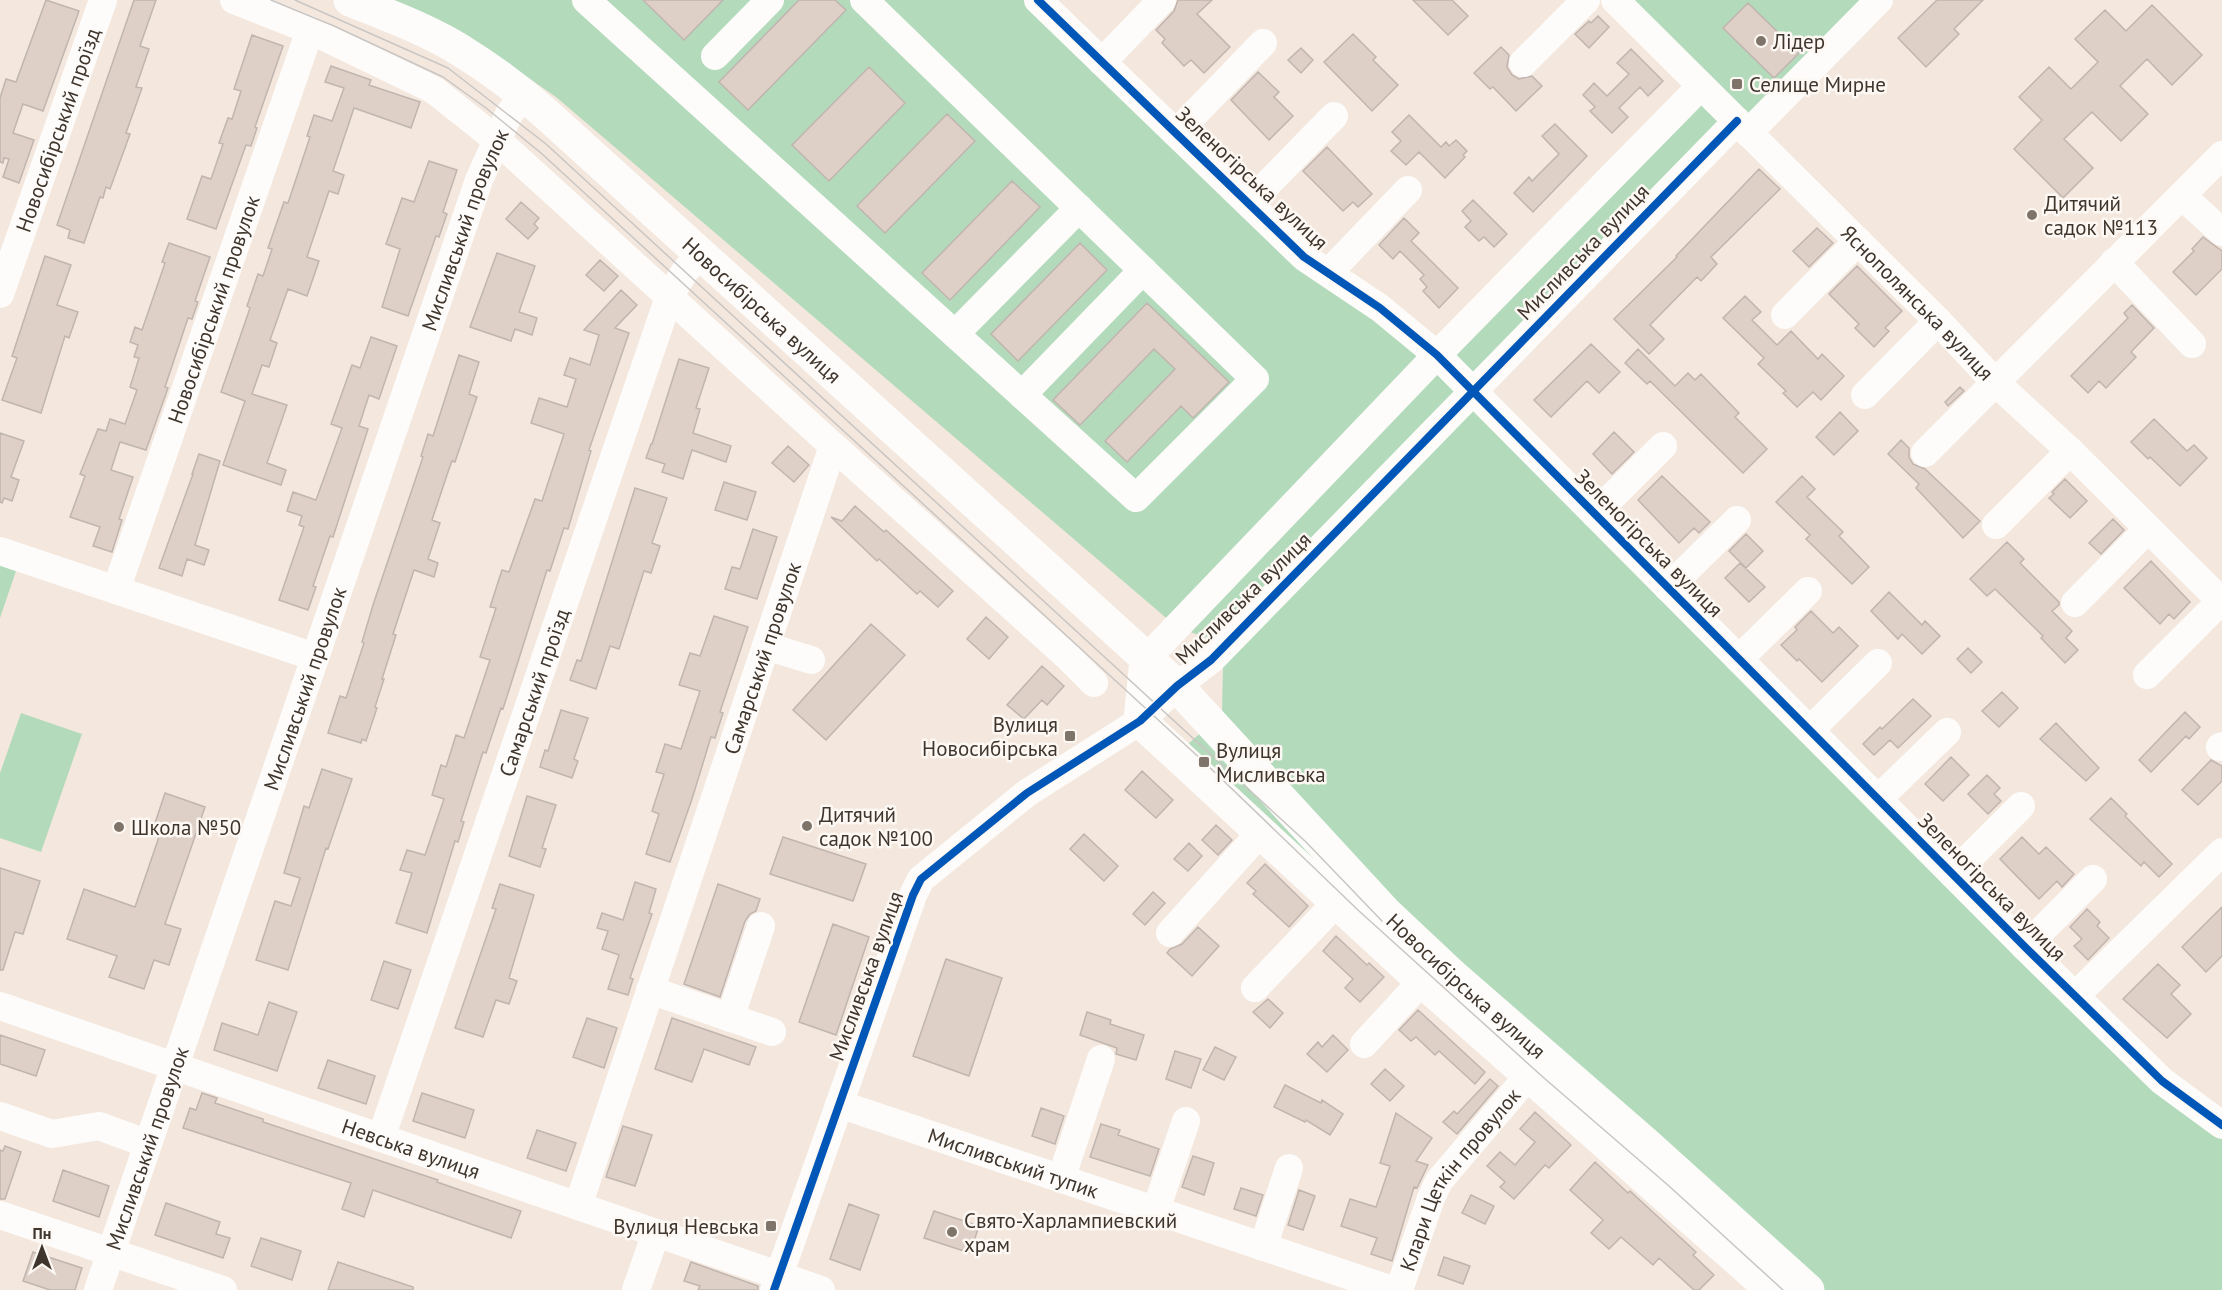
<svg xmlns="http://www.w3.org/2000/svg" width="2222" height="1290" font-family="'PT Sans',sans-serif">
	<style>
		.green { fill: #b3dabb }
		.building { fill: #decfc7; stroke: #c0b5af; stroke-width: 1.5 }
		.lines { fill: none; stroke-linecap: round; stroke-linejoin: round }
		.minor { stroke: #fdfcfa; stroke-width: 28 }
		.major { stroke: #fdfcfa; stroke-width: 33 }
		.tram { stroke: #c9c5c3; stroke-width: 1.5 }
		.cycleway-casing { stroke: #fdf8f3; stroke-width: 11 }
		.cycleway { stroke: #0057b8; stroke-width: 8 }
		.poi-dot { fill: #7e746a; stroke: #fdf8f3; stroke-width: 2 }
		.labels { text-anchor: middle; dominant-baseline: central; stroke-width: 5; stroke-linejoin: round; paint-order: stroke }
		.poi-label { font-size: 21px; fill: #3f352c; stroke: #fdf8f3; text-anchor: start }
		.street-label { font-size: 21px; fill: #3f352c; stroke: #fdf8f3 }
	</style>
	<rect width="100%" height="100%" fill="#f4e8de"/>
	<path class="green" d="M387 0H1038L1304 257 1437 355 1700 86 1615 0H1879L1748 133 1737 121 1473 391 2222 1125V1290H1772L1171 759 1222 714 1223 664 1226 644 1178 628 556 97 465 34Z
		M0 565 16 571 0 618Z
		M21 713 82 734 41 852 0 838V773Z"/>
	<path class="building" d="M46 0 79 11 43 111 23 104 13 133 34 140 19 183 3 177 9 159 4 158 3 163 0 162V98L6 79 16 82Z
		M134 0H156L140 46 149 49 136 87 142 88 126 133 130 134 110 189 106 187 103 198 100 197 84 243 68 238 70 230 57 225Z
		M643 0H723L684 40Z
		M799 0H835L846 10 748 110 719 82Z
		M1178 0H1212L1197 14 1230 47 1204 73 1191 60 1184 66 1162 43 1165 39 1156 30 1174 11Z
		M1413 0H1452L1468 16 1448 35Z
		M1937 0H1983L1954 29 1959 34 1926 67 1898 38Z
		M1748 3 1799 53 1774 78 1723 28Z
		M2152 5 2202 55 2172 85 2147 59 2120 86 2148 114 2121 141 2092 112 2064 139 2093 168 2063 198 2014 149 2042 120 2019 97 2049 67 2071 89 2098 62 2075 39 2105 10 2126 31Z
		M1598 16 1609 27 1589 48 1575 34 1589 21 1591 23Z
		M1353 34 1376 57 1373 60 1398 85 1372 111 1324 62Z
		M252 35 283 46 255 127 257 128 251 146 246 145 216 229 187 219 202 176 211 179 223 144 219 143 228 118 232 119 241 91 234 89Z
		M1501 47 1509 55 1507 67 1512 75 1519 79 1532 76 1542 86 1516 111 1493 87 1490 89 1474 73Z
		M1301 48 1313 60 1301 73 1288 60Z
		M1631 49 1663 81 1648 96 1640 87 1619 108 1628 117 1612 133 1590 111 1595 107 1583 95 1594 83 1607 96 1629 74 1617 63Z
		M331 66 371 80 369 85 420 102 411 128 354 108 333 171 344 175 338 194 329 191 307 257 319 261 307 296 288 289 270 340 277 343 269 367 262 365 252 394 287 405 267 463 286 470 281 485 223 465 245 401 221 392 250 308 247 306 258 274 263 276 272 249 268 248 284 202 288 203 310 137 307 136 314 115 332 121 344 88 325 82Z
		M869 67 905 103 829 181 792 145Z
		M1258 72 1279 92 1274 97 1293 116 1269 140 1231 100Z
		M947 114 975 141 885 233 857 206Z
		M1409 115 1441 147 1446 142 1449 146 1456 140 1467 151 1463 155 1465 157 1445 178 1419 152 1406 165 1391 151 1401 141 1392 132Z
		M1555 124 1587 156 1533 212 1514 193 1529 177 1532 181 1559 154 1542 136Z
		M1327 147 1372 194 1358 207 1353 202 1343 211 1303 171Z
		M429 161 457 170 443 212 447 214 439 237 436 236 408 316 382 307 400 249 386 244 402 198 414 202Z
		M1759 169 1780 189 1711 257 1717 264 1701 281 1697 277 1650 325 1664 339 1649 354 1614 319 1677 257 1676 256Z
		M1012 181 1040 207 950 300 922 273Z
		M1473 200 1507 234 1494 247 1484 237 1479 241 1465 227 1471 221 1462 211Z
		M521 202 539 218 534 224 538 228 528 239 506 219Z
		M1404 218 1419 233 1411 241 1458 288 1439 308 1423 291 1427 287 1420 279 1424 275 1400 251 1393 259 1379 245Z
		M1817 228 1833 243 1809 267 1793 251Z
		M2203 237 2222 251V269L2196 295 2173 272 2194 251 2192 249Z
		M169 243 210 257 195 301 198 302 192 319 188 318 165 387 168 388 146 450 120 442 111 470 133 477 119 519 122 520 112 552 93 546 100 527 70 517 85 476 80 474 98 429 106 431 110 419 125 424 137 390 130 387 139 358 134 357 138 345 130 342 135 327 142 330 165 263 162 262Z
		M1080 243 1107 270 1018 361 991 334Z
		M497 253 535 266 519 312 537 318 532 335 515 329 511 341 470 327Z
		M45 256 71 265 57 305 78 312 69 338 65 336 41 413 2 400 17 358 12 356Z
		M600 260 618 276 604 291 586 275Z
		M1857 266 1902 311 1885 328 1889 331 1874 347 1855 328 1859 324 1829 294Z
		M621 290 637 305 615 328 629 333 589 450 591 451 568 529 564 528 550 571 547 570 503 709 501 708 486 753 483 752 461 821 464 822 458 842 455 841 427 933 396 923 412 873 400 870 407 850 425 855 444 799 432 795 441 765 446 767 456 735 464 738 490 660 480 657 496 608 490 607 502 570 509 572 535 499 542 501 564 434 531 423 539 398 567 407 576 379 564 375 570 358 590 365 599 335 584 330Z
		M1745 296 1761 312 1752 320 1777 345 1791 331 1818 359 1822 354 1844 376 1821 400 1813 392 1797 407 1783 393 1786 391 1758 364 1764 358 1723 318Z
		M1147 303 1229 382 1193 418 1181 406 1127 462 1105 441 1175 369 1154 349 1080 425 1053 400Z
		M2132 305 2154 328 2131 352 2136 357 2106 388 2099 381 2088 393 2071 376 2128 318 2124 313Z
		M371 337 397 346 379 399 369 395 359 426 368 429 333 537 330 536 313 586 316 587 308 610 279 600 304 527 299 525 302 516 287 511 293 492 316 500 342 428 331 424 352 365 360 368Z
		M1591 344 1620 372 1599 393 1587 381 1551 417 1534 400Z
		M1638 349 1675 386 1688 373 1695 380 1701 374 1739 413 1735 417 1767 449 1743 473 1650 381 1647 384 1625 363Z
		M459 355 479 362 469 394 477 397 455 462 452 461 448 472 432 520 440 523 428 559 438 563 434 577 414 570 393 634 396 635 382 679H384L375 707 377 708 366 741 362 739 361 743 328 733 340 696 346 698 364 643 362 642 373 605 423 457 421 456 428 434 433 436Z
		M679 359 709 368 696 408 700 409 693 433 731 446 726 462 692 450 683 479 662 472 665 464 646 458 651 444H652Z
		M1960 387 1964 391 1948 406 1945 402Z
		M1840 412 1858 431 1834 455 1816 437Z
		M2154 419 2187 451 2194 445 2207 458 2180 486 2150 457 2148 459 2131 442Z
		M1614 432 1634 452 1612 474 1593 454Z
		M0 433 24 441 11 477 19 480 12 501 4 498 2 503 0 502Z
		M1901 440 1909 448V457L1913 464 1925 469 1980 521 1963 538 1916 488 1919 484 1888 454Z
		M788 446 809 465 794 482 772 463Z
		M199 454 220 461 195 545 209 550 204 565 187 559 182 576 159 568 193 474H192Z
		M1662 476 1710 522 1699 533 1694 528 1679 543 1638 500Z
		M1802 476 1815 489 1807 497 1843 532 1839 536 1869 567 1852 584 1806 539 1810 535 1776 502Z
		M2065 479 2087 501 2070 518 2049 498 2054 494 2052 492Z
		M724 482 756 492 747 520 715 510Z
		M635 488 667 498 652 543 660 546 651 573 644 571 619 649 610 646 596 689 570 680 577 660 581 661Z
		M855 506 884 532 886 530 953 591 938 607 920 591 917 594 879 559 877 561 831 517 842 521Z
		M2113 519 2124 530 2101 554 2089 543Z
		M753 529 777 537 757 599 725 589 732 567 740 569Z
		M1746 534 1763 551 1746 568 1729 551Z
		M2007 542 2024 559 2020 563 2059 602V605L2052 611 2072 631 2066 638 2078 650 2065 663 2041 638 2043 636 1995 589 1987 596 1970 579Z
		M2151 561 2190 602 2174 619 2169 614 2160 624 2124 588Z
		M1740 563 1765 587 1749 602 1725 578Z
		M1889 592 1922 625 1925 621 1940 636 1922 654 1902 634 1898 639 1871 611Z
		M1811 611 1833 633 1839 627 1858 646 1822 682 1799 659 1797 661 1781 645 1797 630 1795 627Z
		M714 616 748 627 720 712 723 713 715 738 711 737 692 799 670 862 646 854 659 814 652 811 664 774 656 772 665 744 681 749 700 691 679 685 690 653 700 656Z
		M986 617 1008 637 989 659 967 639Z
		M871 624 905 655 826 740 793 710Z
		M1968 648 1982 662 1971 673 1957 659Z
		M1042 666 1064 686 1047 705 1042 700 1024 719 1007 705Z
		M2002 692 2018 708 1999 727 1982 711Z
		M1913 699 1931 716 1898 748 1890 740 1874 755 1863 744 1880 727 1882 729Z
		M561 710 588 718 574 759 578 761 572 778 540 767 545 750 548 751Z
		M2185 712 2200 727 2189 739 2186 736 2151 772 2139 760Z
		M2056 723 2099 768 2086 781 2040 739Z
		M1951 757 1969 775 1943 801 1925 784Z
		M2211 760 2222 766V781L2198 805 2182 790Z
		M322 769 352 779 328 849 326 848 288 970 256 960 275 901 291 906 300 878 284 873 304 806 309 808Z
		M1142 771 1173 800 1156 818 1125 790Z
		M1987 775 2000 788 1994 794 2001 801 1988 814 1968 794Z
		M165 793 205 807 165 924 181 929 169 965 154 960 144 989 109 977 117 956 67 939 84 889 135 907 161 831 153 829Z
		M527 796 556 805 542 848 546 849 540 867 509 856Z
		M2111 798 2127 814 2125 816 2172 864 2159 877 2144 862 2141 866 2090 819Z
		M1216 825 1232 840 1218 855 1202 840Z
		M1084 834 1118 866 1104 881 1070 849Z
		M783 837 866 864 853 901 770 874Z
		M2022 837 2039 854 2046 847 2074 874 2062 887 2057 881 2039 899 2000 859Z
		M1189 843 1202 856 1188 871 1174 859Z
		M1265 864 1308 906 1289 927 1253 894 1256 891 1247 883Z
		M0 868 40 881 23 934 15 932 3 970H0Z
		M635 882 656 889 649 913 652 914 630 978 633 979 628 995 608 989 619 955 602 949 608 931 597 928 602 913 623 920Z
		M500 884 534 895 509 978 517 981 509 1004 496 1000 483 1037 455 1028 496 909 492 908Z
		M718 884 760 899 756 911 750 914 745 921 720 997 684 984Z
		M1153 892 1165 903 1145 925 1133 914Z
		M2222 907V956L2206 972 2182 947Z
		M2087 909 2100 922 2097 926 2109 938 2088 960 2074 946 2082 939 2070 927Z
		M833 924 869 937 836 1035 799 1022Z
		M1198 927 1219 946 1192 976 1167 953 1170 949 1182 944Z
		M1336 936 1367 965 1369 963 1384 977 1360 1002 1345 988 1353 979 1323 951Z
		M946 959 1002 978 969 1076 913 1056Z
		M384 961 411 970 398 1009 371 1000Z
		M2158 964 2180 985 2171 994 2191 1014 2167 1038 2123 999Z
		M1268 999 1283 1013 1270 1028 1253 1012Z
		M269 1002 297 1012 277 1071 214 1050 222 1023 258 1035Z
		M1418 1010 1485 1072 1475 1084 1439 1051 1435 1055 1416 1037 1411 1041 1399 1030Z
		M1087 1012 1111 1020 1110 1024 1144 1035 1136 1060 1116 1054 1117 1048 1080 1035Z
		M587 1018 617 1028 604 1068 573 1057Z
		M672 1018 756 1047 749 1065 704 1049 692 1082 655 1069Z
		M0 1035 45 1050 36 1076 0 1064Z
		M1333 1035 1348 1050 1327 1072 1307 1054 1318 1042 1322 1047Z
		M1215 1047 1236 1057 1224 1080 1203 1070Z
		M1175 1051 1201 1059 1191 1088 1166 1079Z
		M328 1060 375 1076 366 1104 318 1088Z
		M1385 1069 1404 1086 1390 1101 1371 1084Z
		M1490 1079 1498 1086 1457 1134 1443 1122 1454 1111 1457 1114Z
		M1285 1085 1321 1103 1322 1100 1343 1114 1330 1135 1306 1120 1305 1122 1274 1107Z
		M202 1093 217 1098 215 1103 263 1119V1122L438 1180 437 1182 521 1211 511 1238 373 1190 364 1217 342 1209 351 1183 183 1128 190 1108 196 1110Z
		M422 1093 474 1110 465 1138 413 1121Z
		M1041 1108 1064 1116 1055 1144 1032 1136Z
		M1535 1112 1571 1145 1549 1168 1545 1165 1514 1199 1500 1187 1505 1182 1487 1166 1500 1152 1515 1165 1535 1142 1520 1129Z
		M1396 1113 1432 1138 1416 1161 1428 1165 1417 1188 1414 1187 1392 1261 1371 1254 1377 1238 1341 1226 1350 1199 1376 1207 1390 1166 1380 1163Z
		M1101 1124 1120 1130 1118 1135 1159 1149 1150 1176 1090 1157Z
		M623 1126 652 1135 635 1186 606 1177Z
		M537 1130 576 1143 566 1171 527 1158Z
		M5 1146 21 1152 5 1199H0V1150L3 1151Z
		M1193 1156 1214 1163 1204 1195 1182 1187Z
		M1595 1162 1628 1193 1630 1191 1696 1252 1693 1255 1714 1275 1699 1290H1694L1659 1258 1653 1265 1621 1237 1609 1249 1591 1233 1603 1220 1570 1190Z
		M63 1170 109 1186 99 1217 53 1201Z
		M1241 1188 1263 1195 1256 1216 1234 1209Z
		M1299 1190 1315 1196 1303 1230 1288 1225Z
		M1471 1195 1494 1206 1485 1224 1462 1213Z
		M166 1203 220 1222 216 1234 230 1238 223 1258 155 1235Z
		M849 1204 879 1215 860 1270 830 1259Z
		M934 1211 979 1226 970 1253 924 1238Z
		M261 1238 301 1251 292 1280 251 1266Z
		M33 1252 82 1268 75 1290H50L23 1281Z
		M1444 1257 1470 1266 1463 1284 1438 1275Z
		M338 1262 413 1287V1290H328Z
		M691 1262 758 1286V1290H698L700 1286 684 1281Z"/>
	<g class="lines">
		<g class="minor">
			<path d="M234 0 310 30 434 90 497 140 833 446"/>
			<path d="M586 0 1136 498 1255 379 864 0"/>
			<path d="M1038 0 1304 257 1380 308 1437 355 2025 947 2162 1081 2222 1125"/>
			<path id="s1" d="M1615 0 1938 321 1995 382 2070 451 2222 602"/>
			<path d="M715 56 770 0"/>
			<path d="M1102 62 1162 0"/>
			<path d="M1523 63 1586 0"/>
			<path d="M1176 133 1263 43"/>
			<path d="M1748 133 1879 0"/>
			<path d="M2182 196 2222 232"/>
			<path d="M1249 203 1334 116"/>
			<path d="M2114 262 2192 344"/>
			<path d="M1329 272 1408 190"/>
			<path id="s2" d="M0 294 103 0"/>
			<path d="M1785 315 1858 241"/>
			<path d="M955 334 1079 208"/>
			<path d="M1022 395 1143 270"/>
			<path d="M1865 395 1938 321"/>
			<path d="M1925 453 2222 155"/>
			<path d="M1595 514 1663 446"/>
			<path d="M1996 525 2070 451"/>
			<path d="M0 551 315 657"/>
			<path d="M1668 588 1737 520"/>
			<path id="s3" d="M116 590 310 30"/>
			<path d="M2075 603 2148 529"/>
			<path d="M766 646 811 660"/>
			<path d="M1146 659 1437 355 1701 86"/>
			<path d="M1739 659 1808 591"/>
			<path d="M2147 675 2221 601"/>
			<path d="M1810 730 1878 663"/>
			<path d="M2220 747 2222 746"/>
			<path d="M1878 799 1947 732"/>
			<path d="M1953 874 2021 806"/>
			<path d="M1170 933 1261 832"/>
			<path d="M2025 947 2093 879"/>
			<path d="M1255 988 1336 903"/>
			<path d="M650 990 772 1032"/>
			<path d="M2075 996 2222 852"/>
			<path id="s4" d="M0 1006 821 1290"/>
			<path d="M730 1018 761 926"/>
			<path d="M1364 1044 1422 981"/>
			<path id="s5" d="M839 1104 1392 1290"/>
			<path d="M0 1116 52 1134 99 1126 148 1144"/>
			<path id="s6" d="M381 1138 669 297 685 271 701 254"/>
			<path d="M1061 1179 1101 1059"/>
			<path id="s7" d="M578 1206 833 446 1067 656 1094 683"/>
			<path d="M1156 1210 1186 1121"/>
			<path d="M0 1215 223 1290"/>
			<path d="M1263 1247 1289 1168"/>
			<path id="s8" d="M98 1290 479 180 509 114 524 95"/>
			<path d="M636 1290 656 1233"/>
			<path d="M774 1290 913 895 921 879 1027 793 1140 721 1177 686 1211 660 1737 121"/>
			<path id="s9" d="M1399 1290 1431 1198 1439 1181 1529 1075"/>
		</g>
		<g class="major">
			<path id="s10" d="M350 0C387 15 426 29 460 50 489 68 519 90 545 113L1177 686 1385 912 1452 975 1645 1143 1808 1290"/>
			<path d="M1146 659 1140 721 1422 981 1772 1290"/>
		</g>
		<path class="tram" d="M271 0 334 26 443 77 486 108 541 153 1204 762 1359 911 1544 1078 1669 1186 1783 1290
			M295 0 448 68 546 144 1306 842 1382 921"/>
		<defs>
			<path id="cycleway" d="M1038 0 1304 257 1380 308 1437 355 2025 947 2162 1081 2222 1125
				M774 1290 913 895 921 879 1027 793 1140 721 1177 686 1211 660 1737 121"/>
		</defs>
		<use href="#cycleway" class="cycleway-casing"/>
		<use href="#cycleway" class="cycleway"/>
	</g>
	<g class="poi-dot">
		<circle cx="1761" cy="41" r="6"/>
		<rect x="1731" y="78" width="12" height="12" rx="3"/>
		<circle cx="2032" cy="215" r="6"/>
		<rect x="1064" y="730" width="12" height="12" rx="3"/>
		<rect x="1198" y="756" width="12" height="12" rx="3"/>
		<circle cx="807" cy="826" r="6"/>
		<circle cx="119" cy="827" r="6"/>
		<rect x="765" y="1220" width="12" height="12" rx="3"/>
		<circle cx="952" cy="1232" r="6"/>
	</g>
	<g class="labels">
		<g class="poi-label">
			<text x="1773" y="41">Лідер</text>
			<text x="1749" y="84">Селище Мирне</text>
			<text x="2044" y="203">Дитячий<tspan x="2044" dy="24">садок №113</tspan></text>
			<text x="1058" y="724" text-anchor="end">Вулиця<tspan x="1058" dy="24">Новосибірська</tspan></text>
			<text x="1216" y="750">Вулиця<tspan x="1216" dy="24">Мисливська</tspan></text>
			<text x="819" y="814">Дитячий<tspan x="819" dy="24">садок №100</tspan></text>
			<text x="131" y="827">Школа №50</text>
			<text x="964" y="1220">Свято-Харлампиевский<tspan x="964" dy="24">храм</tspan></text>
			<text x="759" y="1226" text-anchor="end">Вулиця Невська</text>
		</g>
		<g class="street-label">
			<text stroke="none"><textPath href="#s2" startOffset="174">Новосибірський проїзд</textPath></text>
			<text transform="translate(1252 178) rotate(43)">Зеленогірська вулиця</text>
			<text stroke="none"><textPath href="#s8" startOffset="1122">Мисливський провулок</textPath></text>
			<text transform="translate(1583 252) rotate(-46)">Мисливська вулиця</text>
			<text stroke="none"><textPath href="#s1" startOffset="428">Яснополянська вулиця</textPath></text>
			<text stroke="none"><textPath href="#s3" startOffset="297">Новосибірський провулок</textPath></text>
			<text stroke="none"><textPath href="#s10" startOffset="520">Новосибірська вулиця</textPath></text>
			<text transform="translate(1649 543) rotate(45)">Зеленогірська вулиця</text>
			<text transform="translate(1243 598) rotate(-44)">Мисливська вулиця</text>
			<text stroke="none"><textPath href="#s7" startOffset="578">Самарський провулок</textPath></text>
			<text stroke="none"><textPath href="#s8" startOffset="636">Мисливський провулок</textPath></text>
			<text stroke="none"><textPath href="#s6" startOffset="471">Самарський проїзд</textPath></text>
			<text transform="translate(1992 887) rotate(45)">Зеленогірська вулиця</text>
			<text transform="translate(866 976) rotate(-70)">Мисливська вулиця</text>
			<text stroke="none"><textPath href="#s10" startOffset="1497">Новосибірська вулиця</textPath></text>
			<text stroke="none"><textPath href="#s4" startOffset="435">Невська вулиця</textPath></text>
			<text stroke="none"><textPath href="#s8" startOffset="150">Мисливський провулок</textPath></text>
			<text stroke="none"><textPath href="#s5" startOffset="184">Мисливський тупик</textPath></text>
			<text stroke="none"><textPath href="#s9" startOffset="128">Клари Цеткін провулок</textPath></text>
		</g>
	</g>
	<g transform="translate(42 1248)" stroke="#fdf8f3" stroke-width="4.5" paint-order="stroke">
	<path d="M0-4.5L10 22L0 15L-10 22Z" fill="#3f352c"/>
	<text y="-9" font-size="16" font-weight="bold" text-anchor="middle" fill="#3f352c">Пн</text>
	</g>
</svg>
